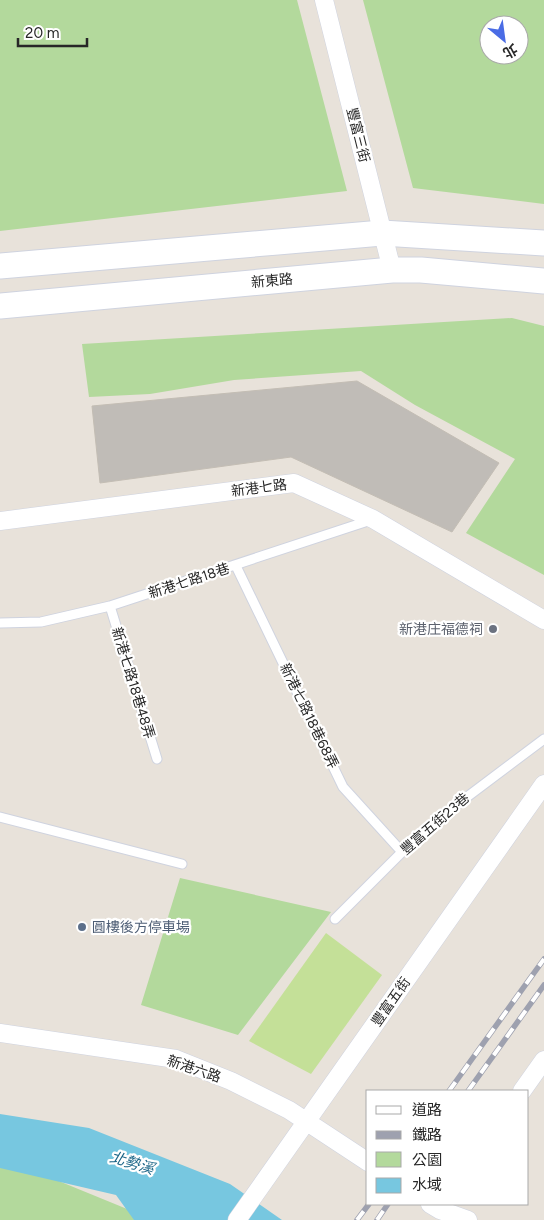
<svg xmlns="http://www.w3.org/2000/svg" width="544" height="1220" font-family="Figtree,'Noto Sans TC',sans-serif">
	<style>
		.green { fill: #b3d99c; fill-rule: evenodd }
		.pitch { fill: #c4e098 }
		.water { fill: #77c7e0 }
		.building { fill: #c0bcb7; stroke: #c3bdb4 }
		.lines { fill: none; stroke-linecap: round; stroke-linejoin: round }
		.service-casing { stroke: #cfd3df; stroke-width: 11 }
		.minor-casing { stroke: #cfd3df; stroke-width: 19 }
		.secondary-casing { stroke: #cfd3df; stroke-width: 27 }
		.service { stroke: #fff; stroke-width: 9 }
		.minor { stroke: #fff; stroke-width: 18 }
		.secondary { stroke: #fff; stroke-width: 25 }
		.rail-casing { stroke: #9ea1af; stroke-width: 5.5 }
		.rail { stroke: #fff; stroke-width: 4; stroke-dasharray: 11; stroke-linecap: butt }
		.worship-dot { fill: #6b7280; stroke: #fff; stroke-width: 2 }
		.service-dot { fill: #5c6f8a; stroke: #fff; stroke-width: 2 }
		.labels { text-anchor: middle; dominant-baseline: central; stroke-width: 4.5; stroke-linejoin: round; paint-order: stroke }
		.street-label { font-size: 14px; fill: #272727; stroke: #fff }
		.worship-label { font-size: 14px; fill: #5b616d; stroke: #fff; text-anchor: end }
		.service-label { font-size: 14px; fill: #4e5e75; stroke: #fff; text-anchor: start }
		.water-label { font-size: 15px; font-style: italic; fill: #1b6587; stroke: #fff }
	</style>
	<rect width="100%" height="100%" fill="#e8e2da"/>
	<path class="green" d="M0 0H297L347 191 0 231Z
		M363 0H544V204L413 188ZM489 25H519V55H489Z
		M512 318 544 326V575L466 533 515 459 415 405 361 371 234 380 150 394 89 397 82 344Z
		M180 878 331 912 238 1035 141 1005Z
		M0 1157 154 1220H0Z"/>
	<path class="pitch" d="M326 933 382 975 311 1074 249 1041Z"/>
	<path class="water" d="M0 1114 89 1128 230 1184 282 1220H134L116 1195 0 1168Z"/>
	<path class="building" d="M357 381 499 463 452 532 291 457 100 483 92 406Z"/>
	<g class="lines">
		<defs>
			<path id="service" d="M236 566 343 787 402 852
				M110 606 157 759
				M0 623 41 622 110 606 371 520
				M0 817 182 864
				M335 919 402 852 455 806 544 739"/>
			<path id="minor" d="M324 0 392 270
				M0 521 294 483 373 519 544 620
				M0 1033 176 1059 231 1081 289 1110 368 1162
				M522 1091 544 1060
				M430 1204 440 1210 468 1220
				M237 1220 544 784"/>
			<path id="secondary" d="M0 266 382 233 544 243
				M0 306 392 270H421L544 281"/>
		</defs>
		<use href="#service" class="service-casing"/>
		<use href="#minor" class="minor-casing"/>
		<use href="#secondary" class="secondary-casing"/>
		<use href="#service" class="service"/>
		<use href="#minor" class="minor"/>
		<use href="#secondary" class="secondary"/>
		<defs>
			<path id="rail" d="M449 1091 544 959
				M468 1091 544 985
				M357 1220 369 1204
				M377 1220 388 1204"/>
		</defs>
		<use href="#rail" class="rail-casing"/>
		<use href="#rail" class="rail"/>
	</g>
	<circle class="worship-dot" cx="493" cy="629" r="5"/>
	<circle class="service-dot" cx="82" cy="927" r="5"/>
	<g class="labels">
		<g class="street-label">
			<text transform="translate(358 135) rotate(76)">豐富三街</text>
			<text transform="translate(272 281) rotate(-5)">新東路</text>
			<text transform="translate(259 488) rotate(-7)">新港七路</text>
			<text transform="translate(189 581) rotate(-18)">新港七路18巷</text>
			<text transform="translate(133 683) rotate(73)">新港七路18巷48弄</text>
			<text transform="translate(309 716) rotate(64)">新港七路18巷68弄</text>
			<text transform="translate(435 824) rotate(-41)">豐富五街23巷</text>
			<text transform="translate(391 1002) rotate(-55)">豐富五街</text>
			<text transform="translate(194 1069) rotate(19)">新港六路</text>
		</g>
		<g class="worship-label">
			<text x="483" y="629">新港庄福德祠</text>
		</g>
		<g class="service-label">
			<text x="92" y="927">圓樓後方停車場</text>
		</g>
		<g class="water-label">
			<text transform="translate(132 1163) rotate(17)">北勢溪</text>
		</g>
	</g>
	<rect x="366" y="1090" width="162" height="115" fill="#ffffff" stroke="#a9a9a9"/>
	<rect x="376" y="1106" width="25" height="8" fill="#ffffff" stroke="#a9a9a9"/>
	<text x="412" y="1115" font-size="15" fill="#272727">道路</text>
	<rect x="376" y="1131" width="25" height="8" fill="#9ea1af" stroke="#a9a9a9"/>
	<text x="412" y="1140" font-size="15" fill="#272727">鐵路</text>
	<rect x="376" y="1152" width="25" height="15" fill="#b3d99c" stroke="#a9a9a9"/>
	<text x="412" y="1165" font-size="15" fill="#272727">公園</text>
	<rect x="376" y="1178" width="25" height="15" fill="#77c7e0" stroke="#a9a9a9"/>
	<text x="412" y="1190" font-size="15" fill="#272727">水域</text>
	<g transform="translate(504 40) rotate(151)"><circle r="24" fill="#ffffff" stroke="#a9a9a9"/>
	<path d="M0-4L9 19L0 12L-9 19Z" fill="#4a6ce5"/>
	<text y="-8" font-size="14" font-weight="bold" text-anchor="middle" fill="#272727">北</text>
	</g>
	<path d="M18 38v8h69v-8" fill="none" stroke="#272727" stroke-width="2.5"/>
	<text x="25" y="38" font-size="15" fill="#272727" stroke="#ffffff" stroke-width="4" paint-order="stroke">20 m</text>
</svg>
